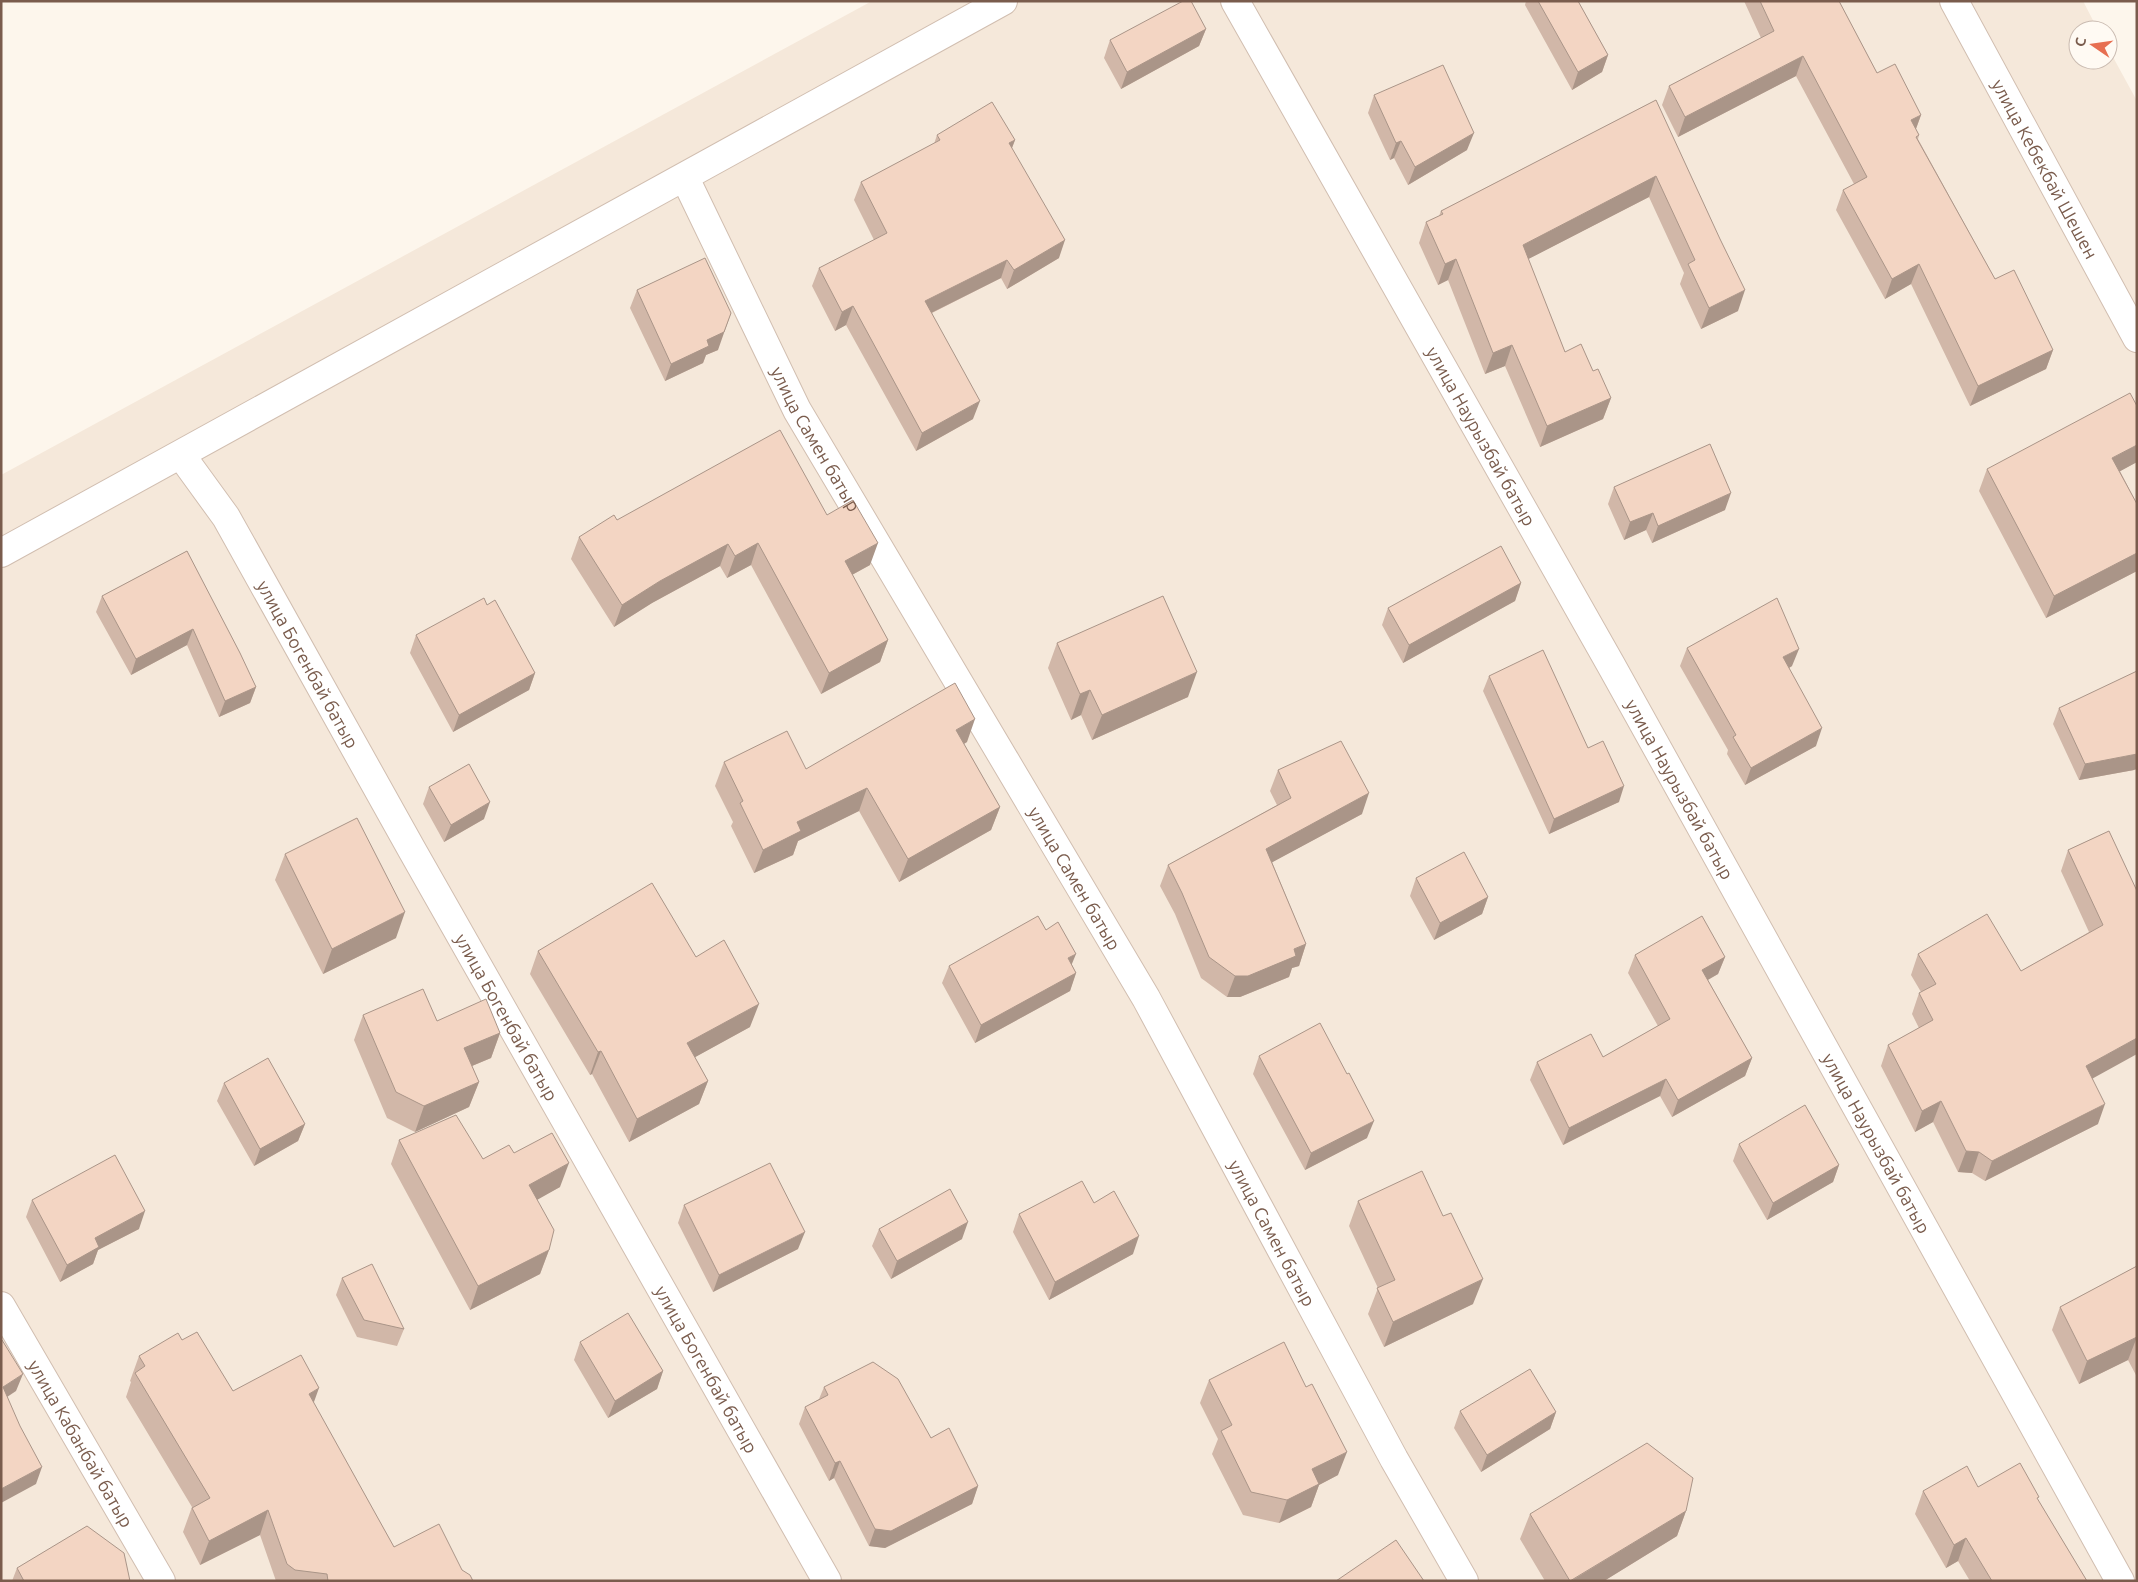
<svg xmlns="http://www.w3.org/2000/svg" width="2138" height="1582" font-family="Ubuntu,sans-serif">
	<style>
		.residential { fill: #f5e8da }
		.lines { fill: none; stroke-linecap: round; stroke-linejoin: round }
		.street-casing { stroke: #d1beb0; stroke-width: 30 }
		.street { stroke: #fff; stroke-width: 28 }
		.wall { fill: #d1b7a8 }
		.shaded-wall { fill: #aa9588 }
		.building { fill: #f3d5c3; stroke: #aa9588 }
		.labels { text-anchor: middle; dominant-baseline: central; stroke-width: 5; stroke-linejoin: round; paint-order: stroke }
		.street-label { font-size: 18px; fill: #7a5c4d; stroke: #fffaf3 }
	</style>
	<rect width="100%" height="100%" fill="#fdf6ec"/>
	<path class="residential" d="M872 1H2083L2098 30H2078V60H2108V48L2137 101V1581H1V475Z"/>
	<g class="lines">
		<defs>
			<g id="street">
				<path id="s1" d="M1235 1 1611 665 2120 1581"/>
				<path id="s2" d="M1954 1 2137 338"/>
				<path id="s3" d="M685 178 797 410 1146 998 1394 1459 1464 1581"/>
				<path id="s4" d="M181 455 226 517 412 850 827 1581"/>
				<path d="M1 553 1003 1"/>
				<path id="s5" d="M1 1306 161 1581"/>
			</g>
		</defs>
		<use href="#street" class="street-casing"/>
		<use href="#street" class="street"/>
	</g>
	<path class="wall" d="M1526 1H1578L1608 55 1602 72 1572 90 1525 5Z
		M1744 1H1839L1877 73 1921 115 1916 129 1919 135 1918 139 1995 279 2053 350 2046 369 1970 406 1911 284 1885 299 1836 210 1843 190 1854 184 1796 76 1678 137 1662 105 1669 86 1761 38Z
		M1206 29 1199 46 1121 89 1104 58 1110 40Z
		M1374 95 1467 150 1408 185 1394 158 1390 160 1368 113Z
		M1656 100 1738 311 1701 329 1680 284 1684 273 1649 197 1528 259 1565 352 1593 371 1611 398 1603 419 1540 447 1505 366 1485 374 1448 280 1438 285 1419 243 1426 222 1439 216 1441 211Z
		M937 135 1015 140 1012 148 1059 258 1007 289 1001 278 932 313 973 419 916 451 846 325 835 331 812 286 819 268 874 240 854 200 861 182 934 144Z
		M637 290 718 350 706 355 703 363 665 381 630 308Z
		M2137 462 2120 471 2137 504V571L2046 618 1979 491 1987 469Z
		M1614 487 1725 510 1652 543 1646 530 1624 540 1608 504Z
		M827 515 870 565 852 575 888 640 880 662 821 694 751 565 727 578 720 566 652 603 614 627 571 559 579 537 617 520Z
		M187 551 256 687 250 703 219 717 187 645 131 675 96 612 102 596Z
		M1521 583 1515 601 1403 663 1382 625 1388 608Z
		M487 605 535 673 529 690 453 732 410 653 416 635Z
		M1057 643 1188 697 1092 740 1081 715 1071 720 1048 668Z
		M1687 648 1792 666 1789 668 1816 746 1745 785 1727 754 1728 750 1680 666Z
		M1489 676 1588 748 1619 802 1549 834 1483 691Z
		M2059 708 2134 770 2079 780 2053 724Z
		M967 742 964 744 1000 807 991 830 899 882 859 811 798 841 793 855 754 873 731 826 733 822 715 786 724 762 806 769Z
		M1278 770 1362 814 1272 862 1306 944 1299 966 1292 968 1289 977 1240 997H1227L1201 978 1175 914 1160 886 1168 865 1277 805 1270 791Z
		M429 787 484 819 444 842 423 804Z
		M2109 831 2093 1079 2098 1124 1985 1181 1972 1173 1958 1172 1933 1122 1915 1132 1881 1066 1888 1045 1919 1028 1912 1014 1919 993 1921 992 1911 975 1918 954 2021 971 2089 932 2061 871 2068 850Z
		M285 854 396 938 323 974 275 880Z
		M1416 878 1488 897 1482 914 1434 940 1410 896Z
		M1046 930 1072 965 1076 973 1070 991 975 1043 942 983 949 966Z
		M538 951 696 957 750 1027 695 1057 708 1081 699 1104 629 1142 592 1074 590 1075 530 974Z
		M1635 955 1725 957 1718 974 1708 980 1752 1058 1745 1076 1672 1117 1660 1096 1563 1145 1530 1080 1537 1062 1603 1057 1658 1026 1628 973Z
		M363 1015 437 1021 500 1033 491 1058 472 1066 479 1082 469 1107 415 1132 387 1118 354 1040Z
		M1259 1056 1367 1138 1305 1170 1253 1074Z
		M224 1083 305 1124 298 1141 254 1166 217 1101Z
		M399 1140 483 1159 514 1153 560 1187 537 1199 549 1250 540 1274 470 1310 391 1164Z
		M1739 1144 1839 1165 1833 1182 1767 1220 1733 1161Z
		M32 1200 139 1229 98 1250 93 1264 60 1282 26 1217Z
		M1358 1201 1443 1216 1473 1304 1384 1347 1368 1314 1378 1288 1349 1226Z
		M1094 1203 1133 1254 1049 1300 1013 1232 1019 1214Z
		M684 1205 798 1249 713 1292 678 1223Z
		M879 1229 962 1239 891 1279 872 1246Z
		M2137 1266V1377L2128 1360 2079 1384 2052 1330 2060 1307Z
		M342 1278 404 1329 397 1346 357 1337 336 1295Z
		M182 1340 233 1391 314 1404 394 1547 462 1570 473 1581H276L260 1535 200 1565 183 1532 192 1507 126 1397 131 1382 130 1381 139 1356Z
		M580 1342 663 1371 657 1389 608 1418 574 1360Z
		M1209 1380 1338 1475 1319 1485 1311 1507 1279 1523 1243 1515 1212 1454 1218 1439 1200 1403Z
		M824 1387 931 1438 978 1486 972 1504 885 1548 869 1546 834 1478 829 1481 799 1424 805 1407 819 1399Z
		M1460 1411 1556 1412 1550 1429 1481 1472 1454 1428Z
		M1978 1487 2038 1500 2087 1581H1970L1958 1561 1946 1568 1915 1514 1923 1491Z
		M1686 1511 1677 1536 1604 1581H1545L1520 1539 1530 1514Z
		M17 1568 130 1581H12Z"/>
	<path class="shaded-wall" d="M1206 29 1199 46 1121 89 1127 72Z
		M1608 55 1602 72 1572 90 1578 72Z
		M1803 56 1796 76 1678 137 1685 117Z
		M1921 115 1914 134 1911 120Z
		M1474 133 1467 150 1408 185 1415 167Z
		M1015 140 1008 158 1009 143Z
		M1401 141 1394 158 1390 160 1396 143Z
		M1656 176 1649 197 1515 266 1523 245Z
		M1065 240 1059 258 1007 289 1014 270Z
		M1456 259 1448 280 1438 285 1445 264Z
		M1007 260 1001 278 919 319 925 301Z
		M1919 264 1911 284 1885 299 1892 279Z
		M1745 290 1738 311 1701 329 1709 308Z
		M853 306 846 325 835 331 842 312Z
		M731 313 718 350 706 355 703 363 665 381 671 364 707 340Z
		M1512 345 1505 366 1485 374 1493 353Z
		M2053 350 2046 369 1970 406 1978 386Z
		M1611 398 1603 419 1540 447 1547 426Z
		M980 401 973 419 916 451 922 433Z
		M2137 445V462L2104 480 2112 458Z
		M1731 493 1725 510 1652 543 1658 526Z
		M1653 513 1646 530 1624 540 1630 522Z
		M758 543 751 565 727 578 735 556Z
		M878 543 870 565 837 583 845 561Z
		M728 544 720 566 652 603 614 627 622 605 660 581Z
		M2137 553V571L2046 618 2054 596Z
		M1521 583 1515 601 1403 663 1409 645Z
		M193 629 187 645 131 675 136 659Z
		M888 640 880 662 821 694 829 673Z
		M1799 649 1792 666 1777 675 1783 657Z
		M1197 672 1188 697 1092 740 1102 715Z
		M535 673 529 690 453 732 459 715Z
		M256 687 250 703 219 717 225 701Z
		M1090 690 1081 715 1071 720 1080 694Z
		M975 719 967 742 948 753 956 730Z
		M1822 728 1816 746 1745 785 1751 768Z
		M2137 754V769L2134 770 2079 780 2085 764Z
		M1624 786 1619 802 1549 834 1554 819Z
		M867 788 859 811 798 841 793 855 754 873 763 850 797 822Z
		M1369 793 1362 814 1258 870 1266 849Z
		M490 802 484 819 444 842 451 825Z
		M1000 807 991 830 899 882 908 859Z
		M1488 897 1482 914 1434 940 1440 923Z
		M405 912 396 938 323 974 332 949Z
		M1306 944 1299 966 1292 968 1289 977 1240 997H1227L1235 976Z
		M1076 954 1069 971 1068 958Z
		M1725 957 1718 974 1695 987 1702 970Z
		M1076 973 1070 991 975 1043 981 1025Z
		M759 1004 750 1027 679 1066 687 1043Z
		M500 1033 491 1058 455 1073 464 1048Z
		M2137 1038V1054L2079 1086 2086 1066Z
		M601 1051 592 1074 590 1075 598 1052Z
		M1752 1058 1745 1076 1672 1117 1678 1100Z
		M1666 1079 1660 1096 1563 1145 1569 1128Z
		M708 1081 699 1104 629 1142 637 1119Z
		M479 1082 469 1107 415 1132 424 1106Z
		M1941 1101 1933 1122 1915 1132 1922 1111Z
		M2105 1104 2098 1124 1985 1181 1992 1161Z
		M1374 1121 1367 1138 1305 1170 1311 1153Z
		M305 1124 298 1141 254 1166 260 1149Z
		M1966 1151 1979 1152 1972 1173 1958 1172Z
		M569 1163 560 1187 521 1209 529 1185Z
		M1839 1165 1833 1182 1767 1220 1773 1203Z
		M145 1211 139 1229 98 1250 93 1264 60 1282 67 1265 95 1238Z
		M968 1222 962 1239 891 1279 897 1261Z
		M805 1232 798 1249 713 1292 719 1275Z
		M1139 1236 1133 1254 1049 1300 1055 1282Z
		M549 1250 540 1274 470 1310 478 1286Z
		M1483 1279 1473 1304 1384 1347 1393 1322Z
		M2137 1337 2128 1360 2079 1384 2087 1361Z
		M663 1371 657 1389 608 1418 615 1401Z
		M23 1374 16 1391 1 1401 3 1387Z
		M319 1388 310 1413 309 1394Z
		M1556 1412 1550 1429 1481 1472 1487 1455Z
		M1347 1452 1338 1475 1319 1485 1311 1507 1279 1523 1287 1500 1312 1469Z
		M840 1461 834 1478 829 1481 835 1463Z
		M42 1467 36 1484 1 1503V1489Z
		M978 1486 972 1504 885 1548 869 1546 875 1529Z
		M268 1510 260 1535 200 1565 209 1541Z
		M1686 1511 1677 1536 1604 1581H1571Z
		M1966 1538 1958 1561 1946 1568 1954 1545Z"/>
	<path class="building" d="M1183 1H1191L1206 29 1127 72 1110 40Z
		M1538 1H1578L1608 55 1578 72Z
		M1760 1H1839L1877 73 1895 64 1921 115 1911 120 1919 135 1916 137 1995 279 2014 270 2053 350 1978 386 1919 264 1892 279 1843 190 1867 177 1803 56 1685 117 1669 86 1774 31Z
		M1443 65 1474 133 1415 167 1401 141 1396 143 1374 95Z
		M1656 100 1720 239 1745 290 1709 308 1688 264 1695 260 1656 176 1523 245 1565 352 1581 344 1593 371 1598 369 1611 398 1547 426 1512 345 1493 353 1456 259 1445 264 1426 222 1443 214 1441 211Z
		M992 102 1015 140 1009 143 1065 240 1014 270 1007 260 925 301 980 401 922 433 853 306 842 312 819 268 887 233 861 182 940 140 937 135Z
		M705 258 731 313 724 332 707 340 709 346 671 364 637 290Z
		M2130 393 2137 406V445L2112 458 2137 504V553L2054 596 1987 469Z
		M780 430 827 515 853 500 878 543 845 561 888 640 829 673 758 543 735 556 728 544 660 581 622 605 579 537 614 515 617 520Z
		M1710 444 1731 493 1658 526 1653 513 1630 522 1614 487Z
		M1501 546 1521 583 1409 645 1388 608Z
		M187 551 240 653 256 687 225 701 193 629 136 659 102 596Z
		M1163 596 1197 672 1102 715 1090 690 1080 694 1057 643Z
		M484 598 487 605 495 600 535 673 459 715 416 635Z
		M1777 598 1799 649 1783 657 1822 728 1751 768 1733 737 1736 735 1687 648Z
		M1543 650 1588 748 1603 741 1624 786 1554 819 1489 676Z
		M2137 671V754L2085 764 2059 708Z
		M955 683 975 719 956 730 1000 807 908 859 867 788 797 822 801 831 763 850 740 803 743 801 724 762 787 731 806 769Z
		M1341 741 1369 793 1266 849 1306 944 1294 949 1296 956 1248 976H1235L1209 957 1182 893 1168 865 1291 798 1278 770Z
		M469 764 490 802 451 825 429 787Z
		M357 818 405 912 332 949 285 854Z
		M2109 831 2137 891V1038L2086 1066 2105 1104 1992 1161 1979 1152 1966 1151 1941 1101 1922 1111 1888 1045 1933 1020 1919 993 1936 984 1918 954 1987 914 2021 971 2103 925 2068 850Z
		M1464 852 1488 897 1440 923 1416 878Z
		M652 883 696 957 724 940 759 1004 687 1043 708 1081 637 1119 601 1051 598 1052 538 951Z
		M1038 916 1046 930 1058 922 1076 954 1068 958 1076 973 981 1025 949 966Z
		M1702 916 1725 957 1702 970 1752 1058 1678 1100 1666 1079 1569 1128 1537 1062 1591 1034 1603 1057 1670 1019 1635 955Z
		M423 989 437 1021 486 999 500 1033 464 1048 479 1082 424 1106 396 1092 363 1015Z
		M1320 1023 1347 1074 1349 1073 1374 1121 1311 1153 1259 1056Z
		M268 1058 305 1124 260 1149 224 1083Z
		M1805 1105 1839 1165 1773 1203 1739 1144Z
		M456 1115 483 1159 509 1145 514 1153 552 1133 569 1163 529 1185 554 1230 549 1250 478 1286 399 1140Z
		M115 1155 145 1211 95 1238 99 1247 67 1265 32 1200Z
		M770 1163 805 1232 719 1275 684 1205Z
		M1422 1171 1443 1216 1451 1213 1483 1279 1393 1322 1377 1288 1395 1280 1358 1201Z
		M1082 1181 1094 1203 1114 1191 1139 1236 1055 1282 1019 1214Z
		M950 1189 968 1222 897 1261 879 1229Z
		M372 1264 404 1329 364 1320 342 1278Z
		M2137 1266V1337L2087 1361 2060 1307Z
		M628 1313 663 1371 615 1401 580 1342Z
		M197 1332 233 1391 301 1355 319 1388 309 1394 394 1547 439 1524 462 1570 470 1575 473 1581H328L327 1574 295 1570 287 1564 268 1510 209 1541 192 1508 210 1498 135 1373 145 1366 139 1356 178 1333 182 1340Z
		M1 1340H2L23 1374 3 1387 20 1426 42 1467 1 1489Z
		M1284 1342 1306 1387 1312 1384 1347 1452 1312 1469 1319 1484 1287 1500 1251 1492 1221 1431 1232 1425 1209 1380Z
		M873 1362 898 1379 931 1438 949 1428 978 1486 891 1531 875 1529 840 1461 835 1463 805 1407 828 1395 824 1387Z
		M1530 1369 1556 1412 1487 1455 1460 1411Z
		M1647 1443 1693 1478 1686 1511 1570 1581 1530 1514Z
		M2020 1463 2039 1497 2037 1498 2087 1581H1992L1966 1538 1954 1545 1923 1491 1967 1466 1978 1487Z
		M87 1526 124 1553 130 1581H24L17 1568Z
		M1396 1540 1424 1581H1336Z"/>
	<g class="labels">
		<g class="street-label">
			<text stroke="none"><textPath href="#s2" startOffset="191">улица Кебекбай Шешен</textPath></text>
			<text stroke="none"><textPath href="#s1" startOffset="500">улица Наурызбай батыр</textPath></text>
			<text stroke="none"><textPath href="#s3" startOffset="292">улица Самен батыр</textPath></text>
			<text stroke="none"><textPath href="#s4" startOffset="245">улица Богенбай батыр</textPath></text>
			<text stroke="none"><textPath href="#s1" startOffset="905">улица Наурызбай батыр</textPath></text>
			<text stroke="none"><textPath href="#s3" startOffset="802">улица Самен батыр</textPath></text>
			<text stroke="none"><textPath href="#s4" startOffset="650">улица Богенбай батыр</textPath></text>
			<text stroke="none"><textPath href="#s1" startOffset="1310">улица Наурызбай батыр</textPath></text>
			<text stroke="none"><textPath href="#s3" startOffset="1208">улица Самен батыр</textPath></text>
			<text stroke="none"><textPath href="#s4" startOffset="1055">улица Богенбай батыр</textPath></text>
			<text stroke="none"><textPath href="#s5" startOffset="159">улица Кабанбай батыр</textPath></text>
		</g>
	</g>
	<rect width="2138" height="1582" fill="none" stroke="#7a5c4d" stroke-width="5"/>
	<g transform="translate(2093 45) rotate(283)"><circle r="24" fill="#fffaf3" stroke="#cabbb1"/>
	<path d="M0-4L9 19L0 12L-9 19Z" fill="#e76f51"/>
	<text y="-8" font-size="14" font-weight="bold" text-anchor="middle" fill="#7a5c4d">С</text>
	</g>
</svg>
